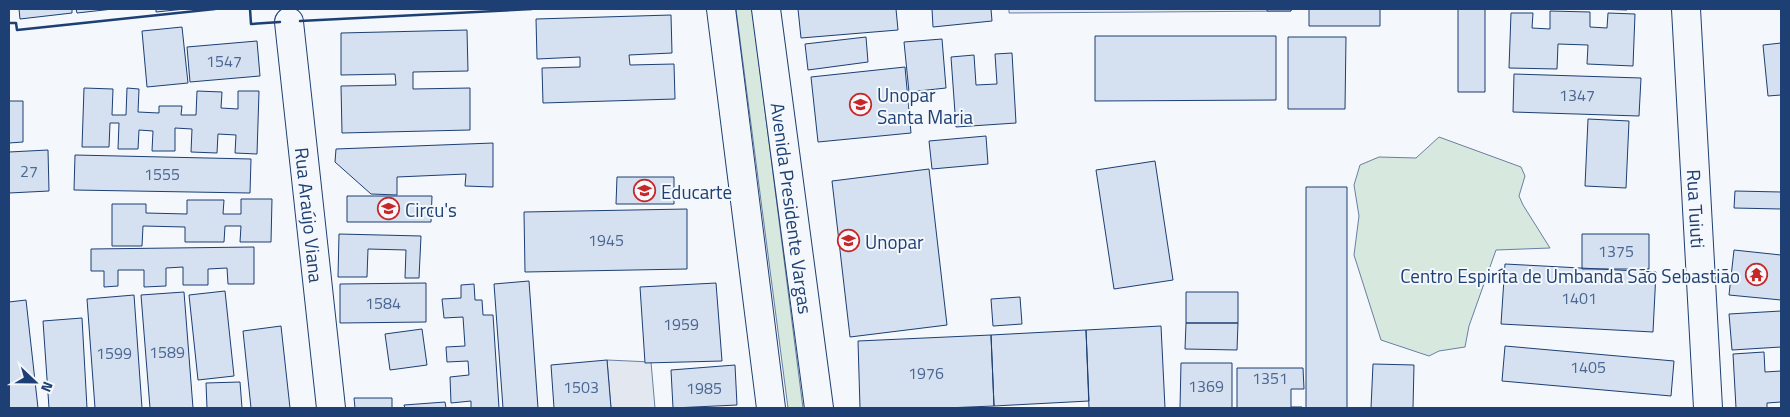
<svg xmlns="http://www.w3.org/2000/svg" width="1790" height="417" font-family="'Titillium Web',sans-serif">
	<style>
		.green { fill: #d7e8df; stroke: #687fa3 }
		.parking { fill: #e3e8f0; stroke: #687fa3 }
		.building { fill: #d5e0f0; stroke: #1d3f73 }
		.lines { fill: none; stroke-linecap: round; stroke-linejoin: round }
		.street-casing { stroke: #1d3f73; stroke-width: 30 }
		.secondary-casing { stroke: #1d3f73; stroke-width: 30 }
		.street { stroke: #f4f7fb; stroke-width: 28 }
		.secondary { stroke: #f4f7fb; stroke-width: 28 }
		.wall { stroke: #1d3f73; stroke-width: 2.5 }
		.labels { text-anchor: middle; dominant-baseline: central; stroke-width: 4; stroke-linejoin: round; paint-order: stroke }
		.number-label { font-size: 16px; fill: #4b6792 }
		.poi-label { font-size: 19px; fill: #1d3f73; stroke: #f4f7fb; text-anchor: start }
		.street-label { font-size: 19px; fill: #1d3f73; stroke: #f4f7fb }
	</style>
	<rect width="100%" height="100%" fill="#f4f7fb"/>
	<path class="green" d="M736 9H752L803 408H788Z
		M1439 137 1521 167 1525 176 1519 196 1523 205 1550 248 1496 250 1469 326 1465 347 1439 351 1429 356 1381 340 1354 255 1359 216 1354 185 1360 165 1379 157 1416 158Z"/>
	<path class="parking" d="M1009 9H1291V11L1009 13Z
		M607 360 651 362 655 408H611Z"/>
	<path class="building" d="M19 9H72V13L20 19Z
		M76 9H113L77 13Z
		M156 9H185L156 12Z
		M798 9H896L898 30 801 38Z
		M932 9H991L992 21 933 27Z
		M1267 9H1291V11H1267Z
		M1309 9H1380V26H1309Z
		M1458 9H1485V92H1458Z
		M1594 9H1627V10Z
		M1550 11 1590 12V27L1607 28 1608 13 1635 14 1633 66 1587 64 1588 45 1558 44 1557 69 1509 68 1511 13H1533L1532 28 1550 29Z
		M671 15 672 53 629 55 630 65 674 64 675 99 543 103 542 68 580 67V57L537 59 536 19Z
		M182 27 188 83 147 87 142 31Z
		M467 30 468 71 413 72V89L470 88V130L342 133 341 86 396 85 395 74 341 75V33Z
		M1095 36H1276V100L1095 101Z
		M866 37 868 62 808 70 805 44Z
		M1288 37H1346L1345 109H1288Z
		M942 39 946 88 909 92 904 42Z
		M257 41 260 76 190 82 187 47Z
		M1781 43V95L1768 96 1763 45Z
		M1012 53 1016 123 956 127 951 57 974 55 976 85 997 84 995 54Z
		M905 67 911 133 818 142 811 77Z
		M1514 74 1641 78 1639 116 1513 112Z
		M84 88 113 89 112 115H126L127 88 139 89 138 112 159 113V106H182L181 115H196L197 91 222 92 221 108 238 109V91H259L257 154 235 153 236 135 218 134 217 153 191 152 192 129 175 128V151H152L153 131 139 130 138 149H118L119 123H110L109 147H82Z
		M9 101H23V142L9 143Z
		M1588 119 1629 121 1626 188 1585 186Z
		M986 136 988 164 932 169 929 141Z
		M493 143V187L465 186 466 174 397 177V195L371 194 335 162 336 149Z
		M48 150 49 191 9 193V152Z
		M75 155 251 159 250 193 74 190Z
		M1155 161 1173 280 1114 289 1096 170Z
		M929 169 947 325 850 337 832 181Z
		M617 177H674V204H616Z
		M1306 187H1347V408H1306Z
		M1735 191 1781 192V209L1734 208Z
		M347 196H432L431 222H347Z
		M241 199H272L271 242H240L241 226H225L224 242H185V227L143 226 142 246H112V204H146V213L187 214V200H224L223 214H241Z
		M687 209V269L525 272 524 212Z
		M339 234 421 236 419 278H405L406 250 368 249 367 277H338Z
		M1582 234H1649V269H1582Z
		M254 247V284H228L227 268 208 269V285H183V267L166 268V286L144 287V270H118V286L104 287V271H91V249Z
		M1734 250 1781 255V300L1729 295Z
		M1505 264 1656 272 1653 332 1501 324Z
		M529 281 538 408H503L494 284Z
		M426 283V322L340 323V284Z
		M716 283 722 361 645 363 640 287Z
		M474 284 475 300H482L483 315H493L499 408H471V401L451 403 450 377 469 375 468 361 447 362 446 347 465 346 463 317 444 318 442 299 461 298V285Z
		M225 291 234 376 198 380 189 295Z
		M184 292 193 408H150L141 295Z
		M1186 292H1238V323H1186Z
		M134 295 142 408H95L87 299Z
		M1020 297 1022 324 993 326 991 299Z
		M26 300 38 408H9V302Z
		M1781 311V347L1732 350 1729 314Z
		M82 318 87 408H49L43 321Z
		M1186 323H1238L1237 350 1185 349Z
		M281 326 290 408H251L243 331Z
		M1161 326 1165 408H1089L1086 330Z
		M422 329 427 365 390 370 385 334Z
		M1086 330 1089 401 994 406 991 335Z
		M991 335 994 406 945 408H860L858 341Z
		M1505 346 1674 361 1671 396 1502 381Z
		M1764 352 1765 372 1781 371V402L1767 403V408H1736L1733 354Z
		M607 360 611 408H554L551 365Z
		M1181 363H1232V408H1180Z
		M1373 364 1414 365 1413 408H1371Z
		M735 365 737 405 673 408 671 370Z
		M1237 368H1303L1304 389H1291V407H1302V408H1237Z
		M240 382 242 408H207L206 383Z
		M354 398H392V408H355Z
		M445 402 446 408H405L404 405Z"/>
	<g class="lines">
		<defs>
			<g id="street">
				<path id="s1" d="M1686 9 1708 408"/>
				<path id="s2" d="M289 22 331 408"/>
			</g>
			<g id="secondary">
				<path d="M721 9 771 408"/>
				<path id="s3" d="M766 9 819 408"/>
			</g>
		</defs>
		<use href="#street" class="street-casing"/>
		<use href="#secondary" class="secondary-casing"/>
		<use href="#street" class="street"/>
		<use href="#secondary" class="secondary"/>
		<path class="wall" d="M250 9 251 24 280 22
			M300 21 532 9
			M9 23H16L17 30 215 9"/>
	</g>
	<defs>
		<symbol id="university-ring" viewBox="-11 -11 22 22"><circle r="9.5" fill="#f4f7fb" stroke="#c62828" stroke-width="1.5"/><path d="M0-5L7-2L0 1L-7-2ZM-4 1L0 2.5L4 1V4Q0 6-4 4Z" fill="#c62828"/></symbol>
		<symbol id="school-ring" viewBox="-11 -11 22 22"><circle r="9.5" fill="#f4f7fb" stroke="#c62828" stroke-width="1.5"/><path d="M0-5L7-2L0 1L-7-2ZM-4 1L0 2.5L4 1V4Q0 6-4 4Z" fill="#c62828"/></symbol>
		<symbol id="temple-ring" viewBox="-11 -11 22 22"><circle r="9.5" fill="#f4f7fb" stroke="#c62828" stroke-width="1.5"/><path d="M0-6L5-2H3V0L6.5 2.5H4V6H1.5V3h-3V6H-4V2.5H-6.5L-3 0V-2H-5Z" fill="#c62828"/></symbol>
	</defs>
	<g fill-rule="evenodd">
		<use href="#university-ring" x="848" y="92" width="25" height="25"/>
		<use href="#school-ring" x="632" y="178" width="25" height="25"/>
		<use href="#school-ring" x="376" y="196" width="25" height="25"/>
		<use href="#university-ring" x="836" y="228" width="25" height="25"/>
		<use href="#temple-ring" x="1744" y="262" width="25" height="25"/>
	</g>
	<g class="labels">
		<g class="number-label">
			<text x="224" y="61">1547</text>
			<text x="1577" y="95">1347</text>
			<text x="29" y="171">27</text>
			<text x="162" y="174">1555</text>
			<text x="606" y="240">1945</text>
			<text x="1616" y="251">1375</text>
			<text x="1579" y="298">1401</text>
			<text x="383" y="303">1584</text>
			<text x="681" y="324">1959</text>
			<text x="167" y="352">1589</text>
			<text x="114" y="353">1599</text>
			<text x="1588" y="367">1405</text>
			<text x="926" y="373">1976</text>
			<text x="1270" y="378">1351</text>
			<text x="1206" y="386">1369</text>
			<text x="581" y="387">1503</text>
			<text x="704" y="388">1985</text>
		</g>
		<g class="poi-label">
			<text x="877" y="94">Unopar<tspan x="877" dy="22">Santa Maria</tspan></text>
			<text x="661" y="191">Educarte</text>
			<text x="405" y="209">Circu's</text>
			<text x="865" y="241">Unopar</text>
			<text x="1740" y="275" text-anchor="end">Centro Espiríta de Umbanda São Sebastião</text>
		</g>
		<g class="street-label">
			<text stroke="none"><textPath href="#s1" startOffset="200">Rua Tuiuti</textPath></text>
			<text stroke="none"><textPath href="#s3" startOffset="201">Avenida Presidente Vargas</textPath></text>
			<text stroke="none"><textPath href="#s2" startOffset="194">Rua Araújo Viana</textPath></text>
		</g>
	</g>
	<rect width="1790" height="417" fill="none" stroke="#1d3f73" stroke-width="20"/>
	<g transform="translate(35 382) rotate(112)" stroke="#f4f7fb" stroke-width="4" paint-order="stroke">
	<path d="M0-4L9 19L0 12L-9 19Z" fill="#1d3f73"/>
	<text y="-8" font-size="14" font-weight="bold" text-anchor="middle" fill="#1d3f73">N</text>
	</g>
</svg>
